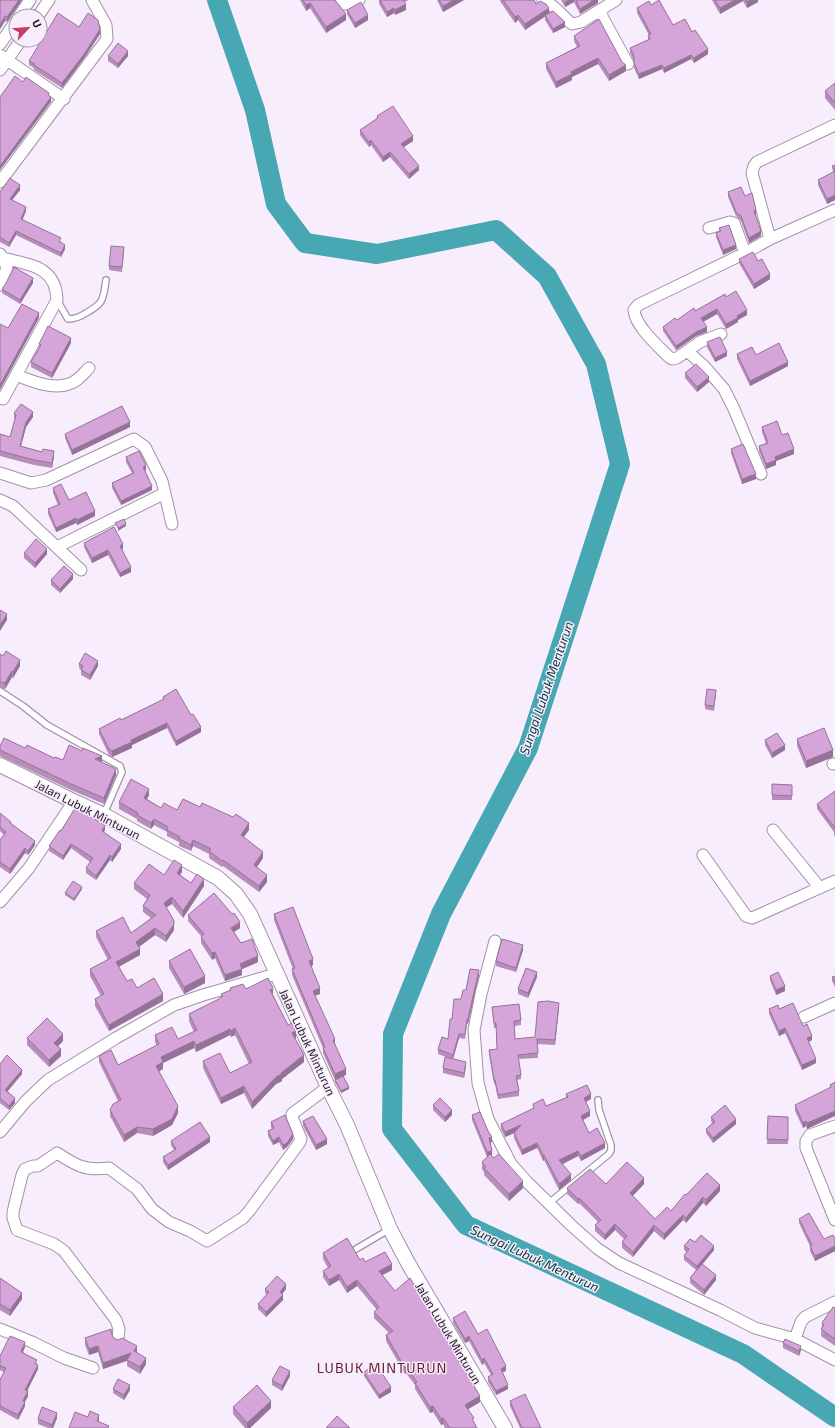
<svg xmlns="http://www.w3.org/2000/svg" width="835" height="1428" font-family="'Exo 2',sans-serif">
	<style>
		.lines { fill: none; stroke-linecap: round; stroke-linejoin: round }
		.river { stroke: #47a7b2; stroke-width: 20 }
		.service-casing { stroke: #a191a7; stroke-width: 8 }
		.minor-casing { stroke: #a191a7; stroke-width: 13 }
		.tertiary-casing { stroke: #a191a7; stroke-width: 16 }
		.service { stroke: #fff; stroke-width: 5.5 }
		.minor { stroke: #fff; stroke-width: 11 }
		.tertiary { stroke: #fff; stroke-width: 14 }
		.wall { fill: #b78dbb }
		.shaded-wall { fill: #957398 }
		.building { fill: #d5a4d9; stroke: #957398 }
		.labels { text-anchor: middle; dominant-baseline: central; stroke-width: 3; stroke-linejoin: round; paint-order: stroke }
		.street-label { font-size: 12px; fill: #221b24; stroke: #f8edfc }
		.water-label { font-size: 13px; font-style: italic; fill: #023236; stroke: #f8edfc }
		.quarter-label { font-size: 14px; letter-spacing: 1px; fill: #611d2e; stroke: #f8edfc }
	</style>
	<rect width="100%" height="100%" fill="#f8edfc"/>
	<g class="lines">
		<path class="river" d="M217 0 255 110 276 204 305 243 377 254 496 230 547 276 596 364 620 464 528 748 441 914 393 1034 392 1129 466 1225 743 1354 835 1417"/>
		<defs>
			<path id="service" d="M57 300 68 319C75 319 80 317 86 313 104 303 103 300 106 280
				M0 691 23 706 47 725 120 766 122 772 104 814
				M549 1203 609 1154 611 1150V1145L599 1110 598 1100
				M356 1249 390 1229"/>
			<path id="minor" d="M340 0 343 4H351L359 0
				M543 0C555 5 562 16 572 24L581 22 616 0
				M599 11 628 64
				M19 16 30 0
				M38 16 49 0
				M0 44 16 21
				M0 55 64 99
				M0 70 21 40
				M835 125 757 162 754 166 752 173 770 239 835 210
				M0 182 107 39 106 25 92 0
				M709 228 730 222 734 223 745 253
				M0 285 7 268 3 258 0 254
				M721 334 700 342 677 358 672 359 669 357C658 346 635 326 634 310L638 305 745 253 770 239
				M687 351 704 366 724 389 734 409 761 474
				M16 375C32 381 51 390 69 384 77 382 83 374 89 368
				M3 399 57 300C56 266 30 265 3 258
				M0 473 31 483 46 480 134 439 145 447 162 481 172 524
				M0 500 13 506 81 570
				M57 547 165 493
				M833 764H835
				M773 830 820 888
				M703 855 746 916 752 918 835 881
				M0 902 29 868 74 801
				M495 941 481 994 474 1030 478 1083 488 1119 511 1164 528 1183 572 1226 598 1249 619 1263 720 1310 755 1328 795 1339 835 1360
				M804 1017 835 1003
				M835 1126 810 1135 806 1141V1148L835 1220
				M0 1132 26 1101 48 1080 116 1038 174 1005 203 995 276 974
				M0 1329 32 1342 64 1358 93 1368
				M118 1339 119 1329 116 1320 64 1251 54 1244 17 1230 13 1218V1212L22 1175 25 1169 33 1166H38L57 1153C77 1166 85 1171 109 1168L137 1189 152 1209 169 1222 190 1231 207 1241 243 1218 250 1210 300 1142 301 1139 292 1117V1114L328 1087
				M795 1339 801 1322 805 1317 835 1302"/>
			<path id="tertiary" d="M0 765 67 798 104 815 218 878 236 894 250 914 328 1087 347 1125 390 1229 408 1263 505 1428"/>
		</defs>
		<use href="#service" class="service-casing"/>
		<use href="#minor" class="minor-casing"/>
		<use href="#tertiary" class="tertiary-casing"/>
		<use href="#service" class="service"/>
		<use href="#minor" class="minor"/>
		<use href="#tertiary" class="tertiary"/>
	</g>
	<path class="wall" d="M0 0H22L7 22 5 21 0 29Z
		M300 0H335L346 20 326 33 310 8 306 11Z
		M379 0H409L404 2 406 10 395 15 394 13 387 17 379 4Z
		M437 0H464L443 12Z
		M500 0H534L536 4 549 13 565 27 553 33 545 20V16L525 30 518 20 515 23 500 1Z
		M561 0H598V3L580 14 574 2 565 7Z
		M712 0H758V2L747 8 743 1 720 14Z
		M651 5 673 25 692 32 708 54 694 63 691 59 664 73 662 69 639 79 634 68V61L630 53V48L648 40V35H649L637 13V8Z
		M347 10 368 20 355 28 347 14Z
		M79 27 100 34 85 57 62 88 34 70V68L29 65V61Z
		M574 36 626 71 609 81 598 64 572 77V80L556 88 546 69V63L577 47 574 41Z
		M108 56H128L118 68 108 61Z
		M835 83V110L825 98V91Z
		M377 116 413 141 403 147 419 170 409 179 390 157 383 162 371 145 369 147 360 135V130L377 118Z
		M835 165V200L827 204 818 185V180L833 172 832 166Z
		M20 190 12 200 26 211 22 220 61 242 65 249 61 257 16 235 9 247 0 242V192Z
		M728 192 745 196 756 215H755L761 236 749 243 741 221 736 216 728 197Z
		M719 228 736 249 723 255 716 237V233L719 231Z
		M124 252 122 272 109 270V266Z
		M739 259 758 261 770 279 754 289 739 263Z
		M33 283 20 304 2 293V289Z
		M726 297 747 315 738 320V322L726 329 717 314 703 322 707 332 696 336 676 350 663 331V327L695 311Z
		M707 342 727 356 715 362 707 347Z
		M71 343 52 378 31 367V362L39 348V344Z
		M737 354 756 355 788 366 750 386 737 359Z
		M685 373 709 382 697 392 685 378Z
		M14 413 33 417 26 427 21 446 54 456 52 468 34 465 0 456V434L10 437 15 419 14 418Z
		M130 427 72 455 65 438V434Z
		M762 427 794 454 776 461V465L766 469 759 451V446L766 443 762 432Z
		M731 449 756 479 742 484 731 453Z
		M126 457 146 470H145L152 490 121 505 112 488V483L132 473 126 462Z
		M53 488 69 500 95 516 77 525 76 523 56 532 48 514V509L58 505 53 493Z
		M84 543 123 549H122L131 572 120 577 108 555 92 563 84 547Z
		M24 553 47 554 35 568 24 558Z
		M73 579 60 593 51 585V580Z
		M0 654 20 666 13 678 12 677 5 689 0 688Z
		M79 664 98 666 90 680 81 675V670L79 668Z
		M716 694 714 711 705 709V705Z
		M163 697 201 732 176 746 167 728 132 745V748L112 757 109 755 99 734V729L121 720 163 700Z
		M797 739 833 757 806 768 797 746Z
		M765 740 785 750 772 758 765 745Z
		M0 746 25 748 54 758 63 760 102 762H101L116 775 104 804 71 790 0 756Z
		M772 784 792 785V800H772Z
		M835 792V836L834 835V832L817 809V804Z
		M149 795 147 799 161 808 177 810 200 807 249 830 243 837 263 858 257 867 267 882 259 892 223 866 222 867 209 858V854L193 846 191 851 179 846V842L167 836V832L154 825 151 829 137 821V819L119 809V802Z
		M0 813 35 845 28 855 25 853 10 874 0 867V840L4 835 0 831Z
		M105 830 104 832 121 849 112 862 110 860 96 880 86 873V868L90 862 71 848 63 860 49 851V846L61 831Z
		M182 872 180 875 191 883 204 886 183 918 172 904 166 907 174 930 166 942 155 935 139 947 140 955 119 967 127 981 137 988 163 1001 109 1031 95 1006V999L101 996 90 976V969L108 960 96 937V931L131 933 151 918 143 912V906L147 899 134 889V883L164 875Z
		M82 889 74 901 65 895V893Z
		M274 914 313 965 311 966 320 994 315 996 335 1045 346 1075 343 1076 349 1089 341 1093 335 1082V1080L323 1053V1048L292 975V969H293L274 920Z
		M188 915 240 928 234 932 241 943 258 962 242 969V975L225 981 215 958 212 960 201 943V936L188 921Z
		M523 950 516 972 496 966V961Z
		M169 961 205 983 184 994 169 968Z
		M479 975 468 1024H467L465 1039 459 1038 453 1059 466 1066 464 1078 443 1073V1068L446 1057 438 1054V1049L448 1039 452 1019 466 990Z
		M770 976 785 991 776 995 770 980Z
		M835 976V987L832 981V977Z
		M537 977 528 998 518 994V989Z
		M230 988 246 989 273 995 288 1025 296 1038H295L304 1062 282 1079V1081L276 1084 252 1109 244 1093 221 1104 203 1068V1061L230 1073 249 1064 235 1035 231 1037 230 1035 196 1052 194 1048 163 1063V1069L159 1071 178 1113 172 1125 153 1136 137 1133 124 1142 110 1116V1110L118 1101 99 1062V1056L118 1065 157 1046 155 1042V1035L178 1039 194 1032 189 1021V1014L217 1000 221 997V994L230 990Z
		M492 1007 521 1020V1025L515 1026V1039L535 1037 559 1007 555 1045 537 1044 538 1058 518 1059 521 1075V1079L517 1080 519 1091V1096L498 1099 495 1084H494L489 1054V1050L497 1049 496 1028H494Z
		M769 1009H779L803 1026 812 1040 808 1042 816 1063 802 1070 785 1033 779 1036 769 1014Z
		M27 1038 63 1041 58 1046 61 1056 49 1067 27 1045Z
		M0 1064 22 1074 8 1091 15 1103 9 1110 0 1103Z
		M835 1082 807 1129 806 1126 803 1128 795 1111V1105L830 1088V1085Z
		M566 1094 591 1099 586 1102 590 1116 583 1120 589 1133 605 1148 581 1161 578 1156 562 1164 571 1180 559 1190 544 1160 543 1161 537 1148 522 1155 514 1138V1133L505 1137 501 1129V1124L533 1109V1104L546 1106 566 1098Z
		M433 1105 452 1115 445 1122 433 1110Z
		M472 1115 492 1142H490L492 1155 491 1156 523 1188 509 1201 484 1175V1172L482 1169V1162L487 1157 472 1120Z
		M768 1116 788 1117V1144H767Z
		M711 1117 736 1124 713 1143 706 1133V1129L712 1123 711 1121Z
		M303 1121 327 1144 316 1150 303 1126Z
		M271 1122 293 1139 287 1147 283 1150 279 1142 273 1145 268 1136V1131L272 1129 271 1127Z
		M171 1141 210 1142 168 1170 163 1162V1157L174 1150 171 1145Z
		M606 1184H644L632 1196 655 1219 671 1211 686 1195 720 1191 706 1206 703 1203 686 1223 683 1220 664 1240 654 1231 633 1257 622 1248V1242L624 1239 615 1230 605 1240 595 1231V1225L598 1222 579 1203 578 1204 567 1194V1188Z
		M799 1219 824 1239H835V1251L815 1261 810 1251V1246L799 1223Z
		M695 1242 714 1250 702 1264 716 1280 704 1295 690 1283V1278L696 1270 684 1260V1256L687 1252 684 1250V1246Z
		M323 1253 360 1260 365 1262 392 1270 382 1275 480 1402 468 1409 474 1422 477 1428H445L443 1424 441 1425 433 1412 430 1413 415 1389V1385L406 1373 405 1374 386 1341V1335L389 1333 374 1318V1312L377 1310 357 1286 347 1293 339 1280 329 1286 323 1277V1271L328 1268 323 1259Z
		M0 1278 22 1299 10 1316 0 1310Z
		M265 1289H286L282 1294 283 1300 266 1317 258 1309V1304L267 1295 265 1293Z
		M835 1308V1346L821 1336 822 1323Z
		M453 1318 478 1334 506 1371 502 1372 508 1389 496 1395 488 1382V1377L491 1375 484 1363 482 1365 469 1341 465 1343 453 1323Z
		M112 1335 114 1338 137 1352V1353L146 1364 140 1374 127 1366V1361L103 1369 98 1352 89 1355 85 1345V1338Z
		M783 1343 801 1350 799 1356 783 1348Z
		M25 1347 23 1352 37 1364 38 1369 27 1391 28 1396 25 1402V1406L18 1420 0 1410V1380L4 1372 0 1370V1356Z
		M364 1372 391 1392 379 1399 364 1376Z
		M290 1376 282 1391 272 1385V1380Z
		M113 1389 130 1390 124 1400 113 1393Z
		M510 1401 541 1428H520L510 1406Z
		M233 1407 271 1408 250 1428H245L233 1414Z
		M57 1418 53 1428H48L38 1424V1419Z"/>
	<path class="shaded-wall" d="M19 0H22L7 22V17Z
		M454 0H464L443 12V6Z
		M568 0H574V2L565 7V2Z
		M594 0H598V3L580 14V9Z
		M735 0H743V1L720 14V8Z
		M752 0H758V2L747 8V2Z
		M310 3V8L306 11V5Z
		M406 4V10L395 15V10Z
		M394 8V13L387 17V12Z
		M549 8V14L525 30V24Z
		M346 14V20L326 33V27Z
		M368 15V20L355 28V23Z
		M518 15V20L515 23V17Z
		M5 16V21L0 29V25Z
		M565 22V27L553 33V29Z
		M100 29V34L85 57 62 88V83Z
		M708 49V54L694 63V58Z
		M128 51V56L118 68V64Z
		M691 55V59L664 73V68Z
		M598 58V64L572 77V80L556 88V82L571 72Z
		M626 65V71L609 81V75Z
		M662 65V69L639 79V74Z
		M51 97V102L0 170V166Z
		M413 136V141L401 149V144Z
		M371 140V145L369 147V142Z
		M390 152V157L383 162V157Z
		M419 166V170L409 179V174Z
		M20 185V190L10 203V199Z
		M835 195V200L827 204V199Z
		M26 207V211L21 223V219Z
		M756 210V215L754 216V211Z
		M16 231V235L9 247V243Z
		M761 231V236L749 243V238Z
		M65 245V249L61 257V253Z
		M736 245V249L723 255V250Z
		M770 274V279L754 289V284Z
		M33 278V283L20 304V300Z
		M717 309V314L701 323V318Z
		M747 310V315L738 320V322L726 329V324L737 316Z
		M39 313V318L0 390V385Z
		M707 327V332L696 336 676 350V346L696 332Z
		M71 338V343L52 378V373Z
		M727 352V356L715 362V358Z
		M788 362V366L750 386V381Z
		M709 377V382L697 392V387Z
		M33 412V417L26 427 20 450V446L26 422Z
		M130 422V427L72 455V450Z
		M794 449V454L776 461V465L766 469V464L775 457Z
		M54 451V456L52 468V463Z
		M146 465V470L143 471V467Z
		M756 474V479L742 484V479Z
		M152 486V490L121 505V501Z
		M95 511V516L77 525V520Z
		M76 518V523L56 532V528Z
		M126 524V526L118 531V528Z
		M123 544V549L120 550V546Z
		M47 549V554L35 568V563Z
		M108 550V555L92 563V558Z
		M131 567V572L120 577V573Z
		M73 574V579L60 593V589Z
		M7 614V620L0 631V625Z
		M20 660V666L13 678V672Z
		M98 661V666L90 680V675Z
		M12 671V677L5 689V683Z
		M167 723V728L132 745V748L112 757V751L131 740Z
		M201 727V732L176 746V741Z
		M785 745V750L772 758V753Z
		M833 750V757L806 768V761Z
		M102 756V762L95 765V759Z
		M116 769V775L104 804V798Z
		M149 789V795L144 804V798Z
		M154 819V825L151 829V823Z
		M249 823V830L241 841V835Z
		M105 825V830L102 835V831Z
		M193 840V846L191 851V845Z
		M35 841V845L28 855V851Z
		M71 844V848L63 860V856Z
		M121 844V849L112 862V857Z
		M25 848V853L10 874V869Z
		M263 852V858L254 871V865Z
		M110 855V860L96 880V876Z
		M182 865V872L177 879V873Z
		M267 875V882L259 892V886Z
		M204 879V886L183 918V911Z
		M82 887V889L74 901V899Z
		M172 897V904L164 909V903Z
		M240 922V928L231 934V928Z
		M174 924V930L166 942V936Z
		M155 928V935L136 949V942Z
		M523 945V950L516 972V968Z
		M140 949V955L116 968V962Z
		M215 952V958L212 960V953Z
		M258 956V962L240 970V964Z
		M313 959V965L309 967V961Z
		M242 969V975L225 981V975Z
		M479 970V975L468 1024V1019Z
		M537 972V977L528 998V993Z
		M205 976V983L184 994V987Z
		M785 986V991L776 995V990Z
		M273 988V995L270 990Z
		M320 988V994L313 996V991Z
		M163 994V1001L109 1031V1025Z
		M559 1003V1007L555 1045V1040Z
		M235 1028V1035L231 1037V1031Z
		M785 1028V1033L779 1036V1031Z
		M230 1029V1035L196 1052V1045Z
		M296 1031V1038L292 1039V1033Z
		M63 1034V1041L54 1050V1043Z
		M459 1034V1038L453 1059V1055Z
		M812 1036V1040L807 1043V1038Z
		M335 1039V1045L333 1040Z
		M194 1041V1048L163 1063V1069L156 1073V1066L161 1057Z
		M61 1049V1056L49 1067V1060Z
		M304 1055V1062L282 1079V1081L276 1084 252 1109V1102L281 1073Z
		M816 1059V1063L802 1070V1065Z
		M466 1062V1066L464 1078V1073Z
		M346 1069V1075L335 1080V1074Z
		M22 1070V1074L5 1094V1090Z
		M244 1086V1093L221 1104V1098Z
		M349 1087V1089L341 1093V1091Z
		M591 1094V1099L584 1103V1098Z
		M15 1098V1103L9 1110V1106Z
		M178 1106V1113L172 1125 153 1136V1129Z
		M452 1110V1115L445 1122V1117Z
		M590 1111V1116L581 1121V1116Z
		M835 1111V1116L807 1129V1123Z
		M736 1119V1124L713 1143V1138Z
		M806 1121V1126L803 1128V1123Z
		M521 1125V1130L505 1137V1132Z
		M137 1127V1133L124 1142V1135Z
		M293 1134V1139L287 1147 283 1150V1145Z
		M210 1137V1142L168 1170V1165Z
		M279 1137V1142L273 1145V1141Z
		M492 1137V1142L489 1143V1138Z
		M327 1139V1144L316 1150V1145Z
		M537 1143V1148L522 1155V1150Z
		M605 1143V1148L581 1161V1156Z
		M492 1151V1155L487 1157V1152Z
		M578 1151V1156L559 1166V1160Z
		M543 1155H544V1160L543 1161Z
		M571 1174V1180L559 1190V1184Z
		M644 1178V1184L630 1199V1193Z
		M523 1181V1188L509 1201V1194Z
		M720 1185V1191L706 1206V1200Z
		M703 1197V1203L686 1223V1218Z
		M579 1198V1203L578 1204V1199Z
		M683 1215V1220L664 1240V1234Z
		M615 1224V1230L605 1240V1235Z
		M654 1225V1231L633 1257V1252Z
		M714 1246V1250L697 1271V1266Z
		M835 1246V1251L815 1261V1256Z
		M392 1264V1270L379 1277V1271Z
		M339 1274V1280L329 1286V1280Z
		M716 1275V1280L704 1295V1290Z
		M357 1280V1286L347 1293V1287Z
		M286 1284V1289L280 1297V1292Z
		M22 1293V1299L10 1316V1310Z
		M283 1295V1300L266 1317V1312Z
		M469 1336V1341L465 1343V1339Z
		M25 1342V1347L21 1356V1352Z
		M98 1346V1352L89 1355V1349Z
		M137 1346V1352L134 1358V1351Z
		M801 1346V1350L799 1356V1351Z
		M131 1353V1359L103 1369V1363Z
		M146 1358V1364L140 1374V1367Z
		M484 1358V1363L482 1365V1360Z
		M38 1365V1369L25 1395V1390Z
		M506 1366V1371L501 1373V1369Z
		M406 1367V1373L405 1374V1368Z
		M290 1371V1376L282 1391V1386Z
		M130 1385V1390L124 1400V1395Z
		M508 1385V1389L496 1395V1391Z
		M391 1387V1392L379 1399V1395Z
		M28 1391V1396L23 1405V1401Z
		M480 1396V1402L465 1411V1405Z
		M271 1401V1408L250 1428H247V1423Z
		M25 1402V1406L18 1420V1415Z
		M433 1406V1412L430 1413V1407Z
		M57 1413V1418L53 1428H52V1425Z
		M99 1415V1422L97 1421Z
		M443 1418V1424L441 1425V1419Z"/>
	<path class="building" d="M0 0H19L7 17 5 16 0 25Z
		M303 0H335L346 14 326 27 310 3 306 5Z
		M380 0H403L406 4 395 10 394 8 387 12Z
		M439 0H454L443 6Z
		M503 0H534L536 4 540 1 546 4 549 8 525 24 518 15 515 17Z
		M576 0H594L580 9Z
		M659 0 673 25 685 19 692 32 695 30 708 49 694 58 691 55 664 68 662 65 639 74 634 63V56L630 48 650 39 648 35 651 34 637 8 649 1 651 5Z
		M715 0H735L720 8Z
		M746 0H752L747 2Z
		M361 2 368 15 355 23 347 10Z
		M553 11 565 22 553 29 545 15Z
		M58 13 79 27 88 13 98 20 100 29 85 53 62 83 34 65 35 64 29 61Z
		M599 19 622 62 626 65 609 75 598 58 571 72 572 74 556 82 546 63 580 46 574 36Z
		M118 43 128 51 118 64 108 56Z
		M15 76 23 82 26 77 49 93 48 95 51 97 0 166V97Z
		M835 83V103L825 91Z
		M393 106 413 136 401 144 419 166 409 174 390 152 383 157 371 140 369 142 360 130 378 118 377 116Z
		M835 165V195L827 199 818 180 835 171 832 166Z
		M10 178 20 185 10 199 26 207 21 219 61 238 59 241 65 245 61 253 16 231 9 243 0 237V192Z
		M741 187 745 196 752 193 756 210 754 211 761 231 749 238 741 216 736 212 728 192Z
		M729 225 736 245 723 250 716 233 721 231 719 228Z
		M111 246 124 247 122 267 109 266Z
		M753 252 758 261 762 259 770 274 754 284 739 259Z
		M14 267 33 278 20 300 2 289 6 283Z
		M736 291 747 310 737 316 738 318 726 324 717 309 701 318 707 327 696 332 676 346 663 327 675 318 677 320 694 308 695 311 725 294 726 297Z
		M22 304 39 313 0 385V324L8 328Z
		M48 326 71 338 52 373 31 362 41 345 39 344Z
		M720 337 727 352 715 358 707 342Z
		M779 343 788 362 750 381 737 354 752 347 756 355Z
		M696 364 709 377 697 387 685 373Z
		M21 404 33 412 26 422 20 446 42 452 43 449 54 451 52 463 34 460 0 451V434L10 437 16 415 14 413Z
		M122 406 130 422 72 450 65 434Z
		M777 421 782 435 788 433 794 449 775 457 776 460 766 464 759 446 768 443 762 427Z
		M743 444 756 474 742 479 731 449Z
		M139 451 146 465 143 467 152 486 121 501 112 483 134 473 126 457Z
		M61 484 69 500 86 492 95 511 77 520 76 518 56 528 48 509 60 504 53 488Z
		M124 519 126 524 118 528 115 523Z
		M114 527 123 544 120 546 131 567 120 573 108 550 92 558 84 543Z
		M36 539 47 549 35 563 24 553Z
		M64 566 73 574 60 589 51 580Z
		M0 610 7 614 0 625Z
		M6 651 20 660 13 672 12 671 5 683 0 682V654L3 656Z
		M85 653 98 661 90 675 81 670 83 666 79 664Z
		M176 689 191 715 193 714 201 727 176 741 167 723 131 740 132 742 112 751 109 749 99 729 120 718 121 720 164 699 163 697Z
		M707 689 716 690 714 706 705 705Z
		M824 728 833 750 806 761 797 739Z
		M777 733 785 745 772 753 765 740Z
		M4 738 25 748 27 745 54 758 55 757 63 760 69 745 82 751 83 748 102 756 95 759 116 769 104 798 71 784 0 750V746Z
		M131 779 149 789 144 798 161 808 164 803 177 810 183 799 200 807 202 803 233 817 236 814 249 823 241 835 263 852 254 865 267 875 259 886 223 860 222 861 209 851 211 849 193 840 191 845 179 839 180 837 167 830 168 827 154 819 151 823 137 815 138 813 119 802Z
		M772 784 792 785V796L772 795Z
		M835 791V828L817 804Z
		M75 808 105 825 102 831 121 844 112 857 110 855 96 876 86 868 93 858 71 844 63 856 49 846 60 830 61 831Z
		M0 813 11 822 10 823 35 841 28 851 25 848 10 869 0 862V840L6 832 0 827Z
		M174 860 182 865 177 873 191 883 197 874 204 879 183 911 172 897 164 903 174 921V924L166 936 155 928 136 942 140 949 116 962 127 981 132 979 137 988 154 978 163 994 109 1025 95 999 104 994 90 969 111 958 96 931 123 917 131 933 156 915 143 906 150 895 134 883 149 864 164 875Z
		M73 881 82 887 74 899 65 893Z
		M214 893 232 914 234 913 240 922 231 928 241 943 252 939 258 956 240 964 242 969 225 975 215 952 212 953 201 937 204 934 188 915Z
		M293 907 313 959 309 961 320 988 313 991 335 1039 333 1040 346 1069 335 1074 323 1048 325 1047 292 969 295 968 274 914Z
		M502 939 523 945 516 968 496 961Z
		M190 949 205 976 184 987 169 961Z
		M526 968 537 972 528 993 518 989Z
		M470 969 479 970 468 1019H467L465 1034H459L453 1055 438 1049 442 1037 448 1039 450 1019H452L454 999H461L463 990H466Z
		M778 972 785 986 776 990 770 976Z
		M835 976V982L832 977Z
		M268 978 273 988 270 990 288 1025 292 1023 296 1031 292 1033 304 1055 281 1073 282 1074 276 1077 252 1102 244 1086 221 1098 203 1061 220 1053 230 1073 252 1062 235 1028 231 1031 230 1029 196 1045 194 1041 161 1057 163 1062 156 1066 178 1106 172 1119 153 1129 137 1127 124 1135 110 1110 113 1104 121 1100 99 1056 111 1050 118 1065 159 1044 155 1035 172 1027 178 1039 197 1030 189 1014 217 1000 223 996 221 994 231 990 230 988 243 984 246 989Z
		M548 1001 559 1003 555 1040 537 1039 538 1053 518 1055 521 1075 516 1076 519 1091 498 1095 495 1080H494L489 1050 497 1049 496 1023H494L492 1007 519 1004 521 1020 514 1021 515 1039 535 1037 538 1002Z
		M793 1003 803 1026 807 1024 812 1036 807 1038 816 1059 802 1065 785 1028 779 1031 769 1009 778 1005 779 1009Z
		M47 1018 63 1034 54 1043 61 1049 49 1060 27 1038Z
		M7 1055 22 1070 5 1090 15 1098 9 1106 0 1098V1064Z
		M445 1057 466 1062 464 1073 443 1068Z
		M343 1076 349 1087 341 1091 335 1080Z
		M835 1082V1111L807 1123 806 1121 803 1123 795 1105 831 1087 830 1085Z
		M587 1085 591 1094 584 1098 590 1111 581 1116 589 1133 597 1128 605 1143 581 1156 578 1151 559 1160 571 1174 559 1184 544 1155H543L537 1143 522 1150 514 1133 521 1125 505 1132 501 1124 534 1108 533 1104 543 1099 546 1106 568 1097 566 1094Z
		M440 1098 452 1110 445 1117 433 1105Z
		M725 1105 736 1119 713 1138 706 1129 715 1122 711 1117Z
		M480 1112 488 1131 492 1137 489 1138 492 1151 487 1152 472 1115Z
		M285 1115 293 1134 287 1143 283 1145 279 1137 273 1141 268 1131 274 1128 271 1122Z
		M313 1116 327 1139 316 1145 303 1121Z
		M768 1116 788 1117V1140L767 1139Z
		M200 1122 210 1137 168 1165 163 1157 176 1149 171 1141Z
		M490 1154 494 1158 499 1154 523 1181 509 1194 484 1168 486 1167 482 1162Z
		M627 1162 644 1178 630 1193 655 1219 667 1207 671 1211 685 1194 686 1195 707 1173 720 1185 706 1200 703 1197 686 1218 683 1215 664 1234 654 1225 633 1252 622 1242 627 1236 615 1224 605 1235 595 1225 601 1220 579 1198 578 1199 567 1188 590 1169 606 1184Z
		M809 1213 824 1239 833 1235 835 1239V1246L815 1256 810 1246 812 1245 799 1219Z
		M701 1235 714 1246 697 1266 684 1256 689 1249 684 1246 690 1239 695 1242Z
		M347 1238 360 1260 363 1258 365 1262 385 1252 392 1264 379 1271 395 1291 410 1278 480 1396 465 1405 474 1418 472 1419 477 1428H450L443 1418 441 1419 433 1406 430 1407 415 1383 417 1382 406 1367 405 1368 386 1335 393 1331 374 1312 379 1307 357 1280 347 1287 339 1274 329 1280 323 1271 331 1266 323 1253Z
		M702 1264 716 1275 704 1290 690 1278Z
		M277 1276 286 1284 280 1292 283 1295 266 1312 258 1304 269 1292 265 1289Z
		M0 1278 22 1293 10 1310 0 1304Z
		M833 1307 835 1308V1339L821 1329 824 1325 822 1323Z
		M465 1311 478 1334 487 1329 506 1366 501 1369 508 1385 496 1391 488 1377 493 1374 484 1358 482 1360 469 1336 465 1339 453 1318Z
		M111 1329 112 1335 114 1338 118 1340 122 1338 137 1346 134 1351 146 1358 140 1367 127 1360 131 1353 103 1363 98 1346 89 1349 85 1338Z
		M10 1336 25 1342 21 1352 37 1360 35 1363 38 1365 25 1390 28 1391 23 1401 25 1402 18 1415 0 1406V1380L6 1368 0 1366V1356Z
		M785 1339 801 1346 799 1351 783 1343Z
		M376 1364 391 1387 379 1395 364 1372Z
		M280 1366 290 1371 282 1386 272 1380Z
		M118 1379 130 1385 124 1395 113 1389Z
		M257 1385 271 1401 247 1423 233 1407Z
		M525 1394 541 1428H522L510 1401Z
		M42 1407 57 1413 52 1425 38 1419Z
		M90 1411 99 1415 97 1421 109 1426 108 1428H69L75 1412 88 1417Z
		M337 1416 350 1428H326Z"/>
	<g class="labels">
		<g class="street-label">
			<text transform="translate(88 809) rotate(27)">Jalan Lubuk Minturun</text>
			<text transform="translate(308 1042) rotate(65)">Jalan Lubuk Minturun</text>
			<text transform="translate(449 1333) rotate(59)">Jalan Lubuk Minturun</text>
		</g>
		<g class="water-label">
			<text transform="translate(546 688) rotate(-71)">Sungai Lubuk Menturun</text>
			<text transform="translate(535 1258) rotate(25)">Sungai Lubuk Menturun</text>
		</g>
		<g class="quarter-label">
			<text x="382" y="1367">LUBUK MINTURUN</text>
		</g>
	</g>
	<g transform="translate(28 28) rotate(64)"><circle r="19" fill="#f8edfc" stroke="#a299a6"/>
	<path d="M0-3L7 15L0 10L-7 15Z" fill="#ca3b62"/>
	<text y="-6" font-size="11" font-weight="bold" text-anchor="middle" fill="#221b24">U</text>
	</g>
</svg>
